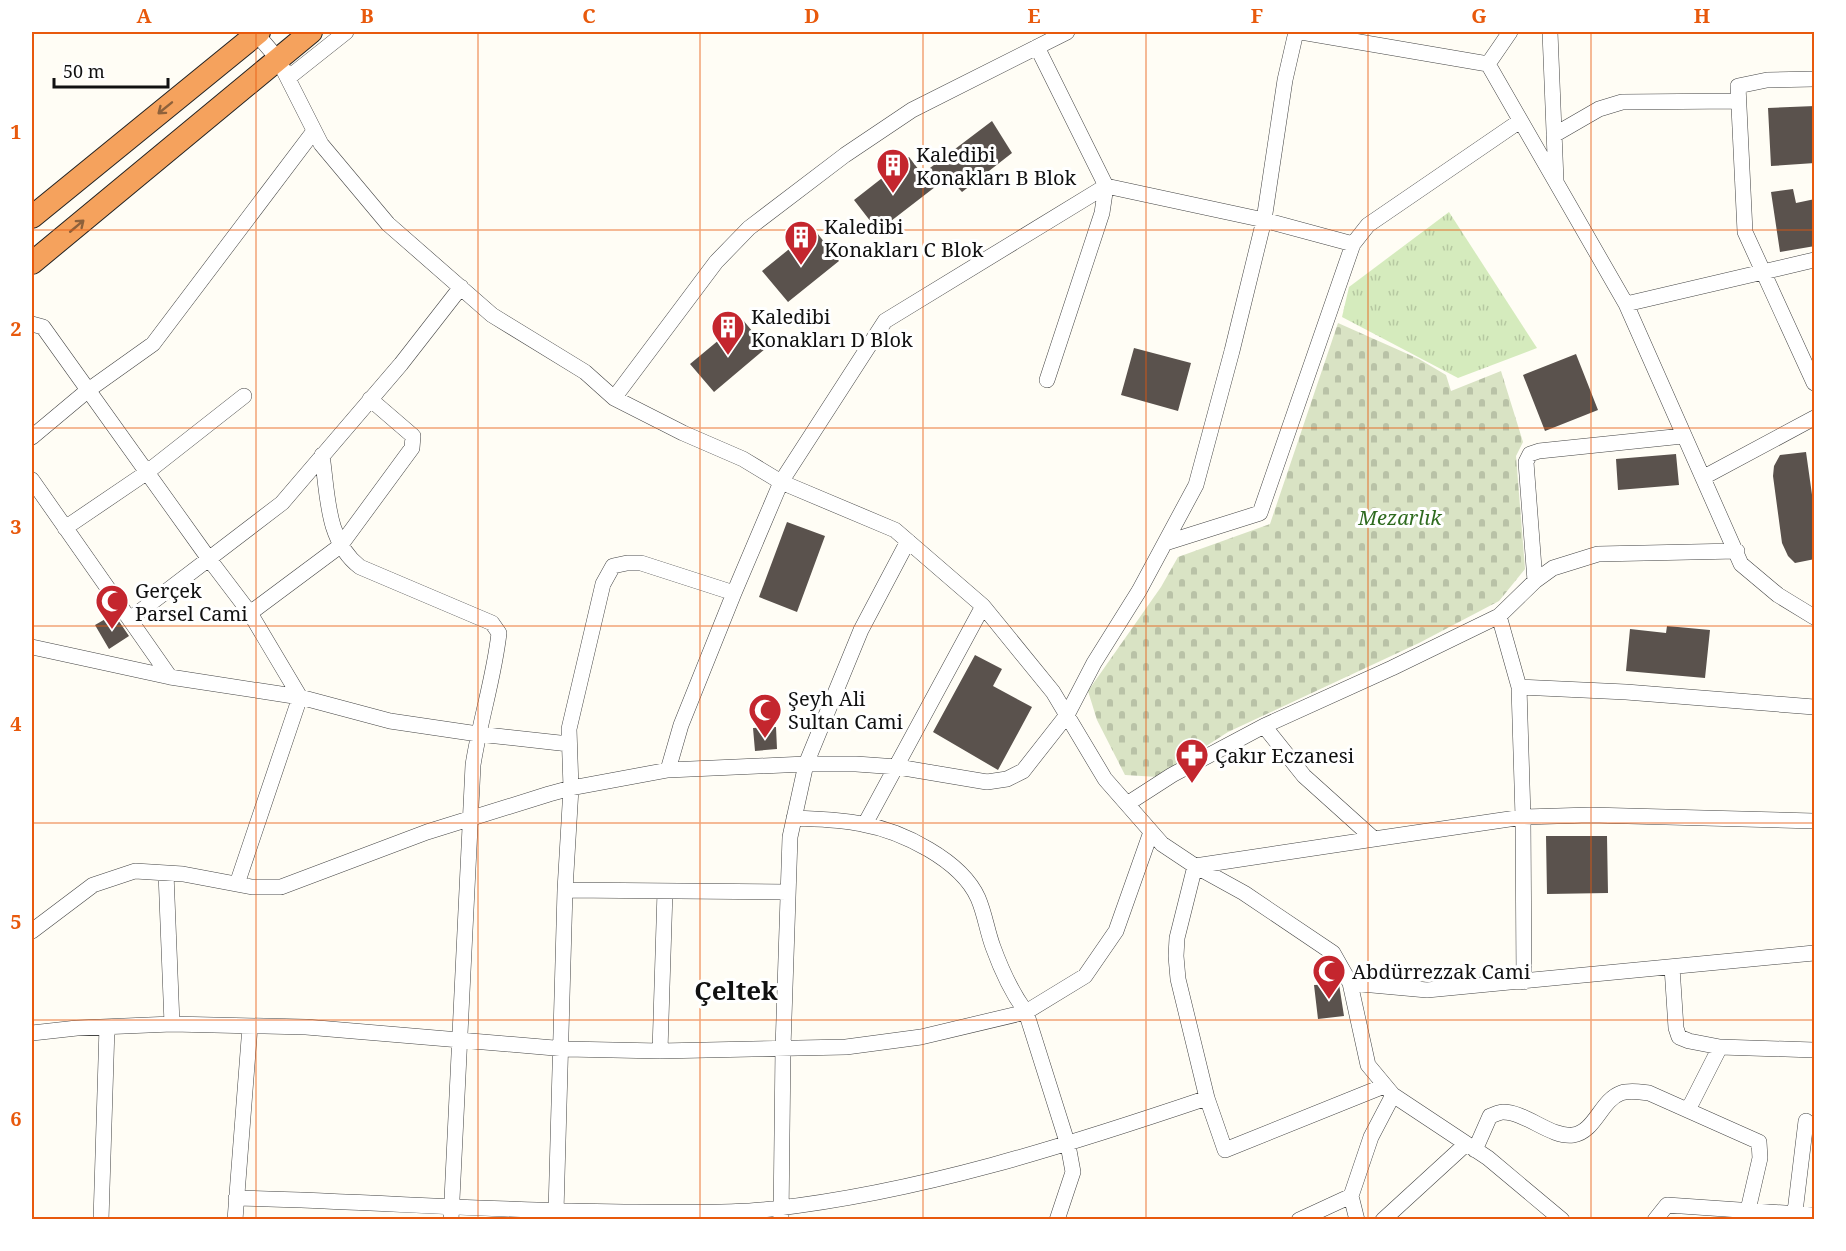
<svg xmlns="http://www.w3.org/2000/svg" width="1846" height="1251" font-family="'Noto Serif',serif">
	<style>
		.grass { fill: url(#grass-tufts) }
		.cemetery { fill: url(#cemetery-stones) }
		.building { fill: #5a524d }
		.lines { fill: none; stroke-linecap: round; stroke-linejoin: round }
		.minor-casing { stroke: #444; stroke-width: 16 }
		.highway-casing { stroke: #222; stroke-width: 24 }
		.minor { stroke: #fff; stroke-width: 15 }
		.highway { stroke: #f5a25d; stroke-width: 22 }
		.oneway { stroke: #8e613b }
		.grid { fill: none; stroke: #e8590c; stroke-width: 1.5; stroke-opacity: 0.55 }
		.labels { text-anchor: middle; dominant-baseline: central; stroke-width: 6; stroke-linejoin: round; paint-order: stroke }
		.poi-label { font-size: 20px; fill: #111; stroke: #fff; text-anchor: start }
		.park-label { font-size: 20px; font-style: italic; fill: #2f6b1f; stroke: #fff }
		.district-label { font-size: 26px; font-weight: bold; fill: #111; stroke: #fff }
		.neatline { fill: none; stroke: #e8590c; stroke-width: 2 }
		.grid-label { font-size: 20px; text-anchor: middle; font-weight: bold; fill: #e8590c }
	</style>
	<defs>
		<pattern id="grass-tufts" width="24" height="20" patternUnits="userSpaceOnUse" patternTransform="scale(1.5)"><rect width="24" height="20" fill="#d5ebbd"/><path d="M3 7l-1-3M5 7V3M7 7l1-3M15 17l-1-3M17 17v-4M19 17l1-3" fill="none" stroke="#b6c8a1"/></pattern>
		<pattern id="cemetery-stones" width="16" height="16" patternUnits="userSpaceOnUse" patternTransform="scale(1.5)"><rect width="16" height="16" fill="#d9e3c4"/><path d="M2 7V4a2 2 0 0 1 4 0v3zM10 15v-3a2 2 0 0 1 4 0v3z" fill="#b9c2a7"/></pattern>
	</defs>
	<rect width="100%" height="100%" fill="#fffdf5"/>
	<path class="grass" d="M1449 212 1537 348 1458 378 1342 317 1349 287Z"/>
	<path class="cemetery" d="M1338 323 1419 359 1446 375 1451 391 1501 371 1523 442 1516 456 1525 569 1499 601 1419 643 1228 732 1158 777 1125 775 1097 720 1088 691 1161 587 1178 557 1270 524Z"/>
	<path class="building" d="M1815 106V163L1771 166 1768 108Z
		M992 121 1012 153 962 192 948 177 878 231 854 200 909 157 922 174Z
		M1793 189 1796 203 1815 199V246L1780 252 1771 192Z
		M814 229 839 261 788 302 762 271Z
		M743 320 766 348 714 392 690 364Z
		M1134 348 1191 363 1178 411 1121 395Z
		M1576 354 1598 410 1545 431 1523 375Z
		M1806 452 1815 516V559L1795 563 1788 556 1782 543 1773 476 1774 466 1780 455Z
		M1676 454 1679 485 1618 490 1616 459Z
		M787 522 825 536 797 612 759 597Z
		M114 614 129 636 109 649 95 625Z
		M1667 626 1710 630 1705 678 1626 671 1630 629 1666 633Z
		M975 655 1002 669 993 686 1032 707 998 770 933 732Z
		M776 727 777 749 755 751 753 728Z
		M1546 836H1607L1608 893 1547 894Z
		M1339 984 1344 1016 1318 1019 1314 985Z"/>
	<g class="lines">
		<defs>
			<path id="minor" d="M255 32 278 59 321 144 388 224 492 315 585 372 614 398 683 433 743 459 781 482 895 530 983 606 1053 692 1105 779 1162 844 1195 866 1244 893 1333 953 1350 983 1368 1065 1393 1095 1488 1158 1562 1220
				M1301 32 1488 64
				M1510 32 1488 64 1626 304 1741 564 1778 595 1814 617
				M1550 32 1556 181
				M1037 47 1106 186 1264 220 1353 244 1368 225 1520 121
				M288 78 346 32
				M1814 79 1767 80 1738 86 1745 232 1814 383
				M1554 135 1599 109 1622 102 1738 101
				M1626 304 1814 260
				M32 324 43 327 209 559 250 613 300 697 170 677 32 647
				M1047 380 1102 213 1106 186
				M614 398 716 262 749 228 845 155 912 110 1067 32
				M32 437 87 391 153 344 314 131
				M322 455C328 495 326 541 360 567L492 623 499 633C494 678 480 720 473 765L451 1220
				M1704 477 1814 418
				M32 480 170 677
				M65 528 146 473 244 396
				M1165 543 1260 513 1353 244
				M1535 581 1526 462 1530 454 1539 451 1683 436
				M250 613 340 546 412 448 413 436 370 399
				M1499 616 1519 687 1523 817 1524 982
				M130 619 282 503 401 364 461 287
				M1519 687 1626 692 1814 707
				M1264 726 1304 776 1374 839 1523 817 1590 815 1814 821
				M668 770 681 725 734 593 781 482 885 321 1106 186
				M1127 804 1172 775 1264 726 1392 668 1499 616 1535 581 1553 568 1598 554 1737 551
				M794 818C817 819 839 819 862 824 902 831 961 860 978 898 985 914 987 931 993 947 1001 969 1012 993 1026 1012L1068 1145 1073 1172 1057 1220
				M865 824 983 606
				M166 873 172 1024
				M237 884 300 697 390 721 478 734 569 744
				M565 890 788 892
				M32 931 93 885 135 871 183 874 252 887H281L427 832 549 794 571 788 668 770 806 764H856L898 767 987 782 1007 779 1023 771 1067 715 1094 663 1139 591 1196 485 1232 351 1264 220 1285 80 1296 32
				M1672 967 1676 1028 1679 1037 1689 1041 1720 1047
				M1350 983 1427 990 1814 953
				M32 1033 77 1028 172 1024 306 1027 566 1049 660 1051 846 1047 921 1037 1026 1012 1085 976 1116 931 1151 832
				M660 1051 665 891
				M1207 1098 1178 979 1176 956 1177 938 1195 866 1374 839
				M1688 1110 1720 1047 1814 1050
				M1475 1150 1490 1116C1494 1115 1499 1112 1503 1112 1526 1112 1551 1138 1573 1135 1595 1132 1601 1100 1621 1093 1630 1090 1640 1092 1649 1093L1759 1142 1760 1158 1748 1210
				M236 1198C370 1201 503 1212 637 1212 680 1212 729 1214 771 1209 921 1192 1065 1146 1207 1098L1225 1150 1384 1086
				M556 1212 565 890 571 788 569 729 603 584 613 566 627 563H641L734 593
				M101 1220 107 1027
				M235 1220 250 1026
				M781 1220 783 1048 790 837 806 764 861 630 908 541
				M1299 1220 1351 1196
				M1357 1220 1351 1196 1371 1137 1393 1095
				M1383 1220 1466 1144
				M1655 1220 1667 1205 1814 1215
				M1794 1220 1806 1121"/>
			<path id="highway" d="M32 217 259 32
				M32 263 311 32"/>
		</defs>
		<use href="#minor" class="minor-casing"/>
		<use href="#highway" class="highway-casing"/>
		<use href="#minor" class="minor"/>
		<use href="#highway" class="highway"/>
	</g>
	<defs><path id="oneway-shaft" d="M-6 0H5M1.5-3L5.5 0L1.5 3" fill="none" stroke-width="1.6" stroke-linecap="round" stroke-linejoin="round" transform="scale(1.5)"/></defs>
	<g class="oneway">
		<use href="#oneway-shaft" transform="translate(165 108) rotate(141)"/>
		<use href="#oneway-shaft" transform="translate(77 226) rotate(-40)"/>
	</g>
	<path class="grid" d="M256 32V1220M478 32V1220M700 32V1220M923 32V1220M1146 32V1220M1368 32V1220M1591 32V1220M32 230H1814M32 428H1814M32 626H1814M32 823H1814M32 1020H1814"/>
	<defs>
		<symbol id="building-pin" viewBox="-11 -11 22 30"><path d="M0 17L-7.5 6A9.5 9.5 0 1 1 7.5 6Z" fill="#c4262e" stroke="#fff"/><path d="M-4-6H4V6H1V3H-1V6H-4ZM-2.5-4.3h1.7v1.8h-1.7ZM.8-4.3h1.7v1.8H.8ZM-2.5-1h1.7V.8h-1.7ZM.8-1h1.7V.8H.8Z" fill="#fff"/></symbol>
		<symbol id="mosque-pin" viewBox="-11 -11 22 30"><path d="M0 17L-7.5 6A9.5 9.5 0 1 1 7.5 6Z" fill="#c4262e" stroke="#fff"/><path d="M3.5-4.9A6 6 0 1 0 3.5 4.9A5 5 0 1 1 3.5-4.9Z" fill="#fff"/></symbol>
		<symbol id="pharmacy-pin" viewBox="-11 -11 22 30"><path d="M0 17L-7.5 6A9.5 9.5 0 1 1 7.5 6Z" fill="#c4262e" stroke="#fff"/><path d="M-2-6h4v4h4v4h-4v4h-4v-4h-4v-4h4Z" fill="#fff"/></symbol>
	</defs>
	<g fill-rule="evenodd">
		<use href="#building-pin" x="874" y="146" width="38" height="52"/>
		<use href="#building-pin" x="782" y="218" width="38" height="52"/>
		<use href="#building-pin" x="709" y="308" width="38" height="52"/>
		<use href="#mosque-pin" x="93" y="582" width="38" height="52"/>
		<use href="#mosque-pin" x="746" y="691" width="38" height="52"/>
		<use href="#pharmacy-pin" x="1173" y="736" width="38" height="52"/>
		<use href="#mosque-pin" x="1310" y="952" width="38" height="52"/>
	</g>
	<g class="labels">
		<g class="poi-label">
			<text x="916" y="154">Kaledibi<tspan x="916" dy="23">Konakları B Blok</tspan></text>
			<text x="824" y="226">Kaledibi<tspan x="824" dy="23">Konakları C Blok</tspan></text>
			<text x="751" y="316">Kaledibi<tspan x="751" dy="23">Konakları D Blok</tspan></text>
			<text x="135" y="590">Gerçek<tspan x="135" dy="23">Parsel Cami</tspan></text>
			<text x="788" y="698">Şeyh Ali<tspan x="788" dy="23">Sultan Cami</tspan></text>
			<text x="1215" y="755">Çakır Eczanesi</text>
			<text x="1352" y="971">Abdürrezzak Cami</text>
		</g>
		<g class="park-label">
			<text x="1400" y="517">Mezarlık</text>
		</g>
		<g class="district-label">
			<text x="736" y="990">Çeltek</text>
		</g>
	</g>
	<rect width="1846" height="1251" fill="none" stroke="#ffffff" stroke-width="66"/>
	<path d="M54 78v9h114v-9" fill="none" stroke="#111111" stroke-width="3"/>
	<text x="63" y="78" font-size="18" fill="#111111" stroke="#ffffff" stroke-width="4.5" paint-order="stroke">50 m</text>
	<rect x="33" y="33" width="1780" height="1185" class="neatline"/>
	<g class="grid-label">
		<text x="144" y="23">A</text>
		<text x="367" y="23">B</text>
		<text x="589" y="23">C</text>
		<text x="812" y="23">D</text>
		<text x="1034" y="23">E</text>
		<text x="1257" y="23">F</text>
		<text x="1479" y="23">G</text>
		<text x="1702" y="23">H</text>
		<text x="16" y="139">1</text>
		<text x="16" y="336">2</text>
		<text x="16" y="534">3</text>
		<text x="16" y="731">4</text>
		<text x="16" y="929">5</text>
		<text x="16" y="1126">6</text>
	</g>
</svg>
